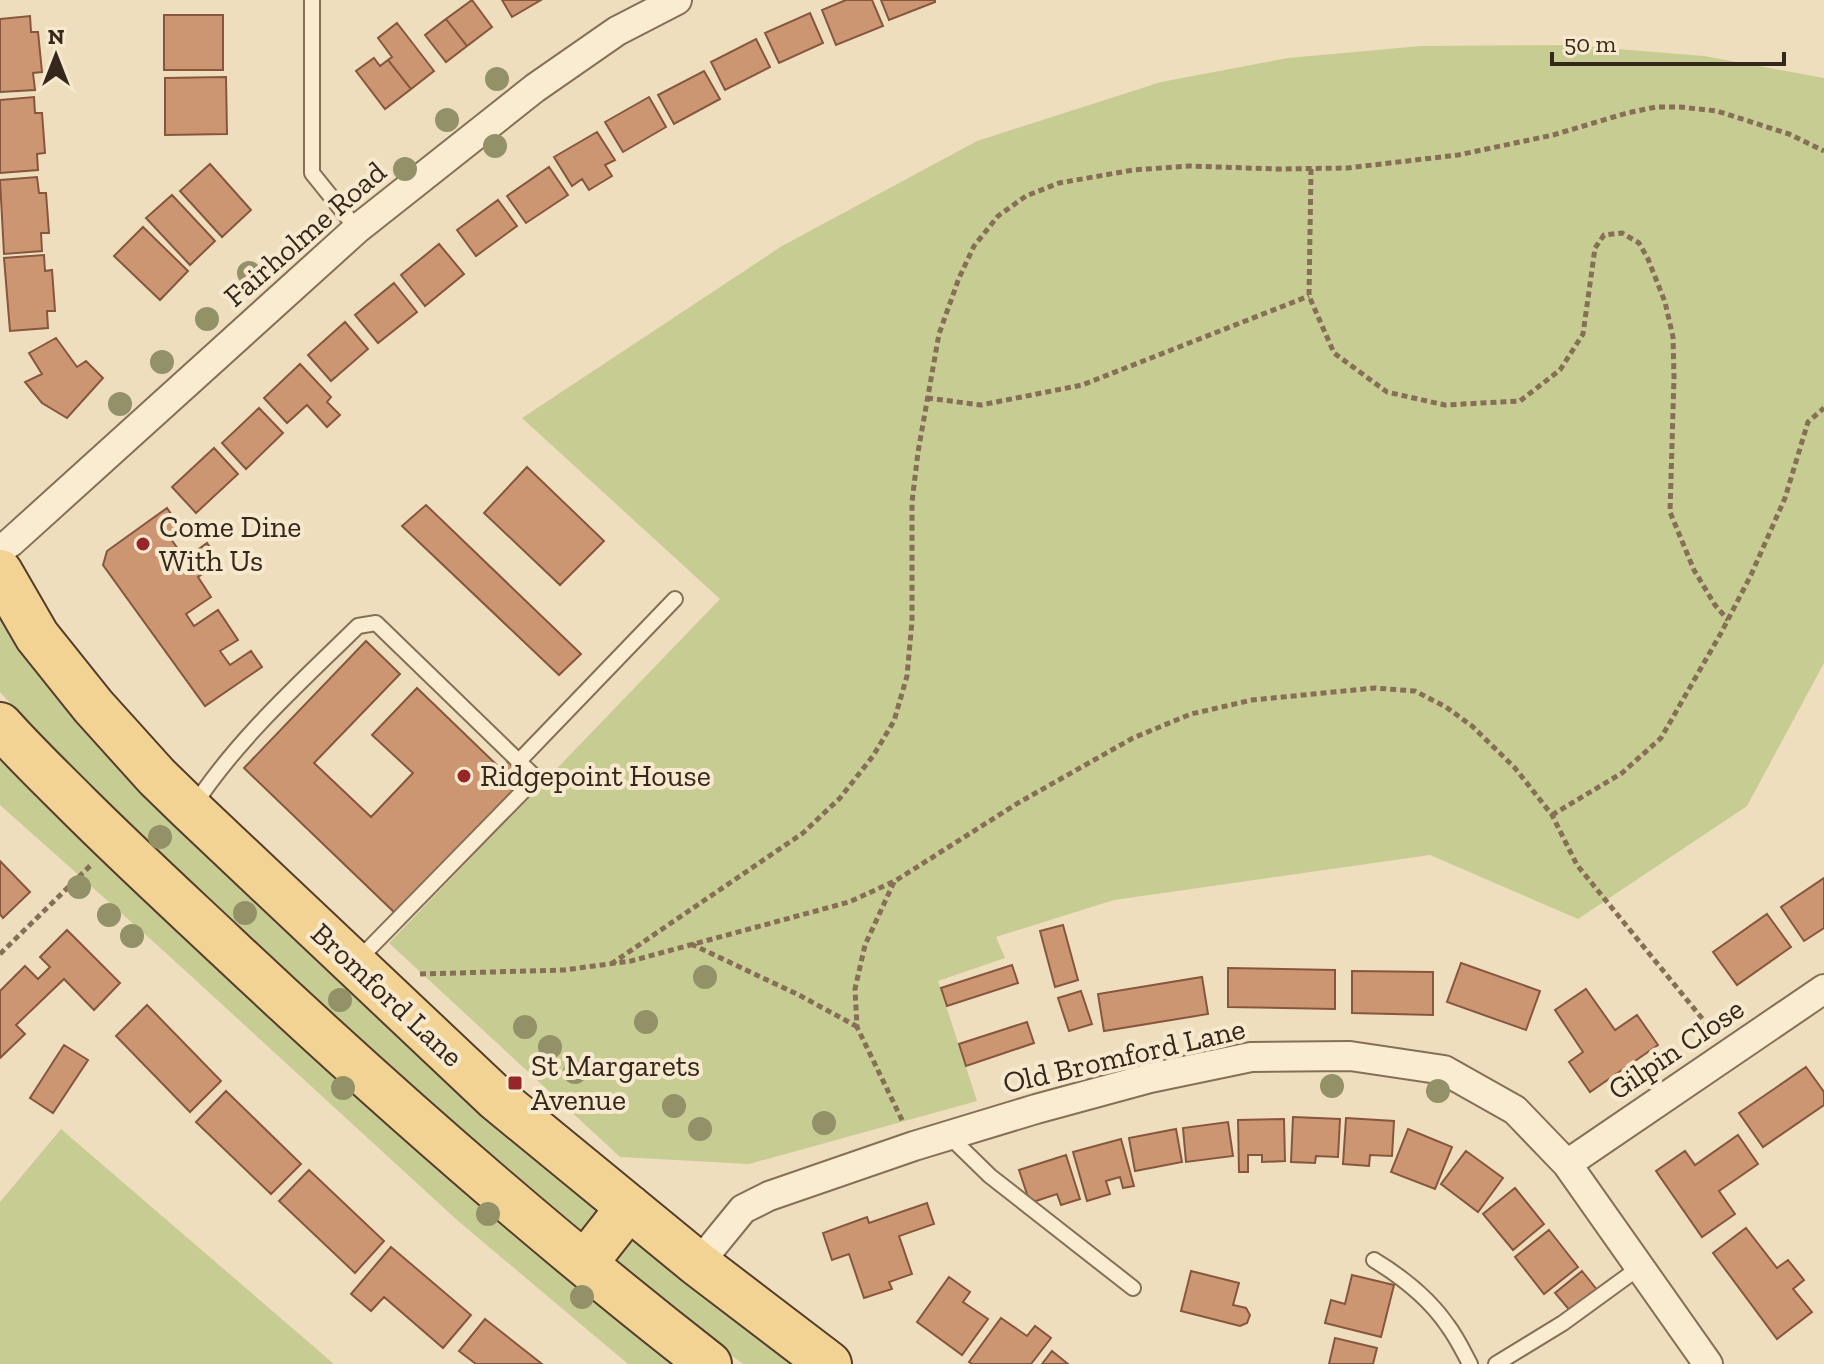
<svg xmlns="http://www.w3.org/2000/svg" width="1824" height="1364" font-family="'Zilla Slab',serif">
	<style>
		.green { fill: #c7cc92 }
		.building { fill: #cd9673; stroke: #86573c; stroke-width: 2 }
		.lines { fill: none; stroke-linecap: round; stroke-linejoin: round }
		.lane-casing { stroke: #866f56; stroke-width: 18 }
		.street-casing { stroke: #866f56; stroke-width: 32 }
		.primary-casing { stroke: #543d2b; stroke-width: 48 }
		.path { stroke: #866f56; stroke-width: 5; stroke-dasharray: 6 4; stroke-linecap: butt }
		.lane { stroke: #f9ecd1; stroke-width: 14 }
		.street { stroke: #f9ecd1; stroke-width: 28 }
		.primary { stroke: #f3d394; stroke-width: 44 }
		.tree { fill: #929168 }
		.poi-dot { fill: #962629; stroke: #f6e9cd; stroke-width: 3 }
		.labels { text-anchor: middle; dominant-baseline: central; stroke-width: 8; stroke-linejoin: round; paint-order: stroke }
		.street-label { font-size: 30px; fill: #35271b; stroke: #f6e9cd }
		.poi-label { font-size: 30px; fill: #35271b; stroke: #f6e9cd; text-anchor: start }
	</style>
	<rect width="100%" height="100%" fill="#eedebe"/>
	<path class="green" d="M1568 45 1704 56 1824 78V663L1747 806 1578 919 1430 855 1114 900 996 937 1005 958 938 981 977 1101 749 1164 620 1157 389 943 720 599 522 418 782 246 977 141 1161 82 1288 58 1421 46Z
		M0 608 801 1364H743L722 1348 434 1106 80 782 0 692Z
		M0 755 690 1364H628L457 1220 166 953 0 805Z
		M61 1129 334 1364H0V1202Z"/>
	<path class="building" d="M472 0 492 27 467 46 446 19Z
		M502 0H541L512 17Z
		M846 0H872L883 26 836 45 822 10Z
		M881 0H935V2L889 20Z
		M810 13 823 43 779 63 765 33Z
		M164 15H223V70H164Z
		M30 16 31 32H38L42 72 33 73 35 90 0 92V19Z
		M446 19 467 46 446 62 425 35Z
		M397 23 434 71 411 89 388 60 392 57 378 38Z
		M756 39 770 67 725 90 711 62Z
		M374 58 380 66 388 60 411 89 385 109 356 71Z
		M704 71 720 99 674 124 658 95Z
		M226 77 227 134 165 135V78Z
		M34 97 35 113H42L45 153 37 154 38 170 0 173V100Z
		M649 97 666 127 623 152 605 122Z
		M597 132 615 160 605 165 612 176 589 190 582 179 572 186 554 157Z
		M210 164 251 210 222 237 180 191Z
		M549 167 568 195 526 223 507 196Z
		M37 177 39 193H46L49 233H41L42 251 4 254 0 180Z
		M172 195 215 241 190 265 146 218Z
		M498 200 517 226 476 256 457 230Z
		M143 227 188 271 160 300 114 256Z
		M439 244 464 274 425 306 401 275Z
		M44 255 45 271 52 270 55 311H47L48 328 10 331 4 258Z
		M394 283 417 312 378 343 355 315Z
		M345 322 368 349 331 381 308 355Z
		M56 338 77 367 86 361 103 378 67 418 42 403 25 382 42 374 29 353Z
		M300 364 331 397 327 402 340 415 327 427 307 405 287 423 264 398Z
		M259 408 283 433 246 469 222 443Z
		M214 448 238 474 196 513 172 487Z
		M527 467 604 541 560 585 484 513Z
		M426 505 581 654 559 675 402 526Z
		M167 508 182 530 171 539 185 559 207 543 220 562 198 577 211 597 186 614 194 626 218 610 238 640 220 651 230 665 251 651 262 667 205 706 103 565 107 551Z
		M366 641 400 674 314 763 371 817 413 773 372 735 417 688 501 769 513 757 525 769 515 779 520 783 395 913 244 768Z
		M0 861 30 892 3 918 0 914Z
		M1824 878V928L1804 941 1781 907Z
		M1767 914 1791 947 1737 985 1713 952Z
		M1063 925 1078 980 1055 987 1040 931Z
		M67 930 120 983 94 1010 64 979 16 1025 25 1034 0 1058V991L25 966 38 979 50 967 40 957Z
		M1461 963 1540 991 1526 1030 1447 1002Z
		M1012 965 1018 983 947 1006 941 988Z
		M1228 968 1335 970V1009L1228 1007Z
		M1352 971 1433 972V1015L1352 1013Z
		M1202 977 1208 1014 1104 1031 1098 994Z
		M1586 989 1615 1030 1637 1015 1658 1045 1590 1092 1569 1062 1583 1052 1555 1010Z
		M1081 991 1092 1024 1069 1031 1058 998Z
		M147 1005 221 1081 190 1112 116 1036Z
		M1027 1022 1034 1043 966 1066 959 1044Z
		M64 1045 88 1060 53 1113 30 1098Z
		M1806 1067 1824 1092V1105L1763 1147 1739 1113Z
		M226 1091 301 1164 271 1194 196 1122Z
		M1293 1117 1340 1119 1338 1157 1316 1156 1315 1163 1291 1162Z
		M1346 1118 1394 1121 1392 1156 1370 1155 1369 1166 1343 1164Z
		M1284 1119 1285 1161 1262 1162V1155H1248V1172H1239L1238 1120Z
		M1228 1122 1233 1156 1186 1162 1183 1128Z
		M1176 1129 1182 1162 1135 1171 1129 1138Z
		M1408 1129 1452 1147 1435 1189 1391 1172Z
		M1738 1135 1758 1164 1719 1191 1735 1214 1702 1237 1656 1171 1685 1151 1695 1165Z
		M1121 1139 1134 1186 1123 1188 1120 1177 1106 1181 1110 1194 1087 1201 1073 1152Z
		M1466 1151 1503 1178 1478 1212 1441 1184Z
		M1066 1155 1080 1199 1061 1205 1057 1194 1030 1203 1019 1170Z
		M309 1170 384 1241 355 1273 279 1201Z
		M1515 1188 1544 1224 1513 1250 1483 1214Z
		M927 1203 934 1224 899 1236 912 1274 889 1282 892 1289 864 1298 849 1254 832 1260 823 1233 867 1217 869 1223Z
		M1746 1228 1777 1268 1788 1260 1804 1280 1793 1289 1812 1312 1777 1339 1713 1253Z
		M1549 1230 1578 1267 1544 1294 1515 1257Z
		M391 1247 471 1315 443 1348 384 1297 371 1311 351 1294Z
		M1191 1271 1239 1283 1233 1305 1246 1308 1250 1315 1247 1323 1240 1326 1181 1311Z
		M1582 1271 1598 1291 1572 1313 1555 1293Z
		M1352 1275 1394 1285 1381 1337 1325 1323 1331 1300 1345 1304Z
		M949 1277 970 1292 963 1302 988 1319 962 1355 917 1322Z
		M1001 1318 1027 1336 1035 1326 1051 1338 1031 1364H972L969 1362Z
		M485 1319 542 1364H476L459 1351Z
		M1335 1338 1377 1348 1373 1364H1329Z
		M1052 1351 1068 1364H1042Z"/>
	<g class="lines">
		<defs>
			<path id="lane" d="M312 0V173L357 229
				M519 761 675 599
				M193 807C238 738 300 683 358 626L376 623 536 778 356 962
				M949 1136 990 1176 1133 1288
				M1374 1260C1402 1277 1429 1298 1448 1326 1457 1338 1463 1351 1470 1364
				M1496 1364 1563 1323 1640 1267"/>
			<path id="street" d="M0 550 11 542 357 229 535 88 617 31 677 0
				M1567 1164 1824 989
				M698 1264 743 1209 769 1196 914 1146 1036 1109 1150 1078 1251 1057 1350 1056 1444 1070 1515 1110 1567 1164 1708 1364"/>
			<path id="primary" d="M0 572 37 636 93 706 157 777 191 810 497 1099 698 1264 829 1364
				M0 725C24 752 50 777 76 803 124 851 175 898 225 945 380 1091 541 1233 709 1364
				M585 1263 629 1207"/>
		</defs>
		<use href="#lane" class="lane-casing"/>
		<use href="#street" class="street-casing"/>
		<use href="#primary" class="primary-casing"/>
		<path class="path" d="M1311 169 1309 296 1334 353 1387 392 1445 405 1520 401 1560 370 1583 334 1595 248 1604 235 1622 233 1639 243 1648 259 1665 302 1673 337 1674 377 1670 512 1694 570 1715 605 1728 620
			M927 398 981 405 1082 385 1309 296
			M1552 815 1622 773 1661 738 1721 633 1751 575 1785 498 1808 422 1824 408
			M894 882 865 945 855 989 857 1027 903 1122
			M691 944 799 995 856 1026
			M0 954 91 865
			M611 964 803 833 840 798 873 756 894 721 907 676 912 621V502L918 452 939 334 959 278 974 246 998 216 1026 196 1059 183 1133 170 1189 166 1277 169 1347 168 1458 155 1553 135 1627 113 1656 107H1680L1717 111 1789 134 1824 151
			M420 974 564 970 631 961 849 902 895 881 1018 803 1133 738 1191 714 1252 700 1375 688 1415 691 1446 707 1472 726 1515 768 1552 815 1577 865 1714 1033"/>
		<use href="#lane" class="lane"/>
		<use href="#street" class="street"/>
		<use href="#primary" class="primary"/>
	</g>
	<g class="tree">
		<circle cx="497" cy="79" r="12"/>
		<circle cx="447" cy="120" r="12"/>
		<circle cx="495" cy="146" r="12"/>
		<circle cx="405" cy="169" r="12"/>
		<circle cx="249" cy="273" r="12"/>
		<circle cx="207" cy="319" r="12"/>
		<circle cx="162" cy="362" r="12"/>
		<circle cx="120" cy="404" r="12"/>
		<circle cx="160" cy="837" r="12"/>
		<circle cx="79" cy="887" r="12"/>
		<circle cx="245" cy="913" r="12"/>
		<circle cx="109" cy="915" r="12"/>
		<circle cx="132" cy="936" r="12"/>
		<circle cx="705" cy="977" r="12"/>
		<circle cx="340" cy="1000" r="12"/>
		<circle cx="646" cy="1022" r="12"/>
		<circle cx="525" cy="1027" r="12"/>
		<circle cx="550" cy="1047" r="12"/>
		<circle cx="575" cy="1072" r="12"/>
		<circle cx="1332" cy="1086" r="12"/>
		<circle cx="343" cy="1088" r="12"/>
		<circle cx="1438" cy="1091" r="12"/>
		<circle cx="674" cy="1106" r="12"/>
		<circle cx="824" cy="1123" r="12"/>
		<circle cx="700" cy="1129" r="12"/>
		<circle cx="488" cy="1214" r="12"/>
		<circle cx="582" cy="1297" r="12"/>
	</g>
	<g class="poi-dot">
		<circle cx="143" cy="544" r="8"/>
		<circle cx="464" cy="776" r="8"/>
		<rect x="507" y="1075" width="16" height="16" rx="4"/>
	</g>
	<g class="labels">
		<g class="street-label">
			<text transform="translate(305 234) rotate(-41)">Fairholme Road</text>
			<text transform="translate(387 995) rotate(43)">Bromford Lane</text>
			<text transform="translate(1676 1049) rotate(-34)">Gilpin Close</text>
			<text transform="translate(1124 1056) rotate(-13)">Old Bromford Lane</text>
		</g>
		<g class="poi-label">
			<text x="159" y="527">Come Dine<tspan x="159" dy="34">With Us</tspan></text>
			<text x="480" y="776">Ridgepoint House</text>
			<text x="531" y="1066">St Margarets<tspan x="531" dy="34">Avenue</tspan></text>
		</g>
	</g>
	<g transform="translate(56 56)" stroke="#f6e9cd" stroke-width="6" paint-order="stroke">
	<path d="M0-6L14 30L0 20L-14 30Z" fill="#35271b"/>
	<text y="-12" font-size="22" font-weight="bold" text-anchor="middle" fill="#35271b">N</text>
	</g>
	<path d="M1552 52v12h232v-12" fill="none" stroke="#35271b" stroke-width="4"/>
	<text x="1564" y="52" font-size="24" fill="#35271b" stroke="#f6e9cd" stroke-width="6" paint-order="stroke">50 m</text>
</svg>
